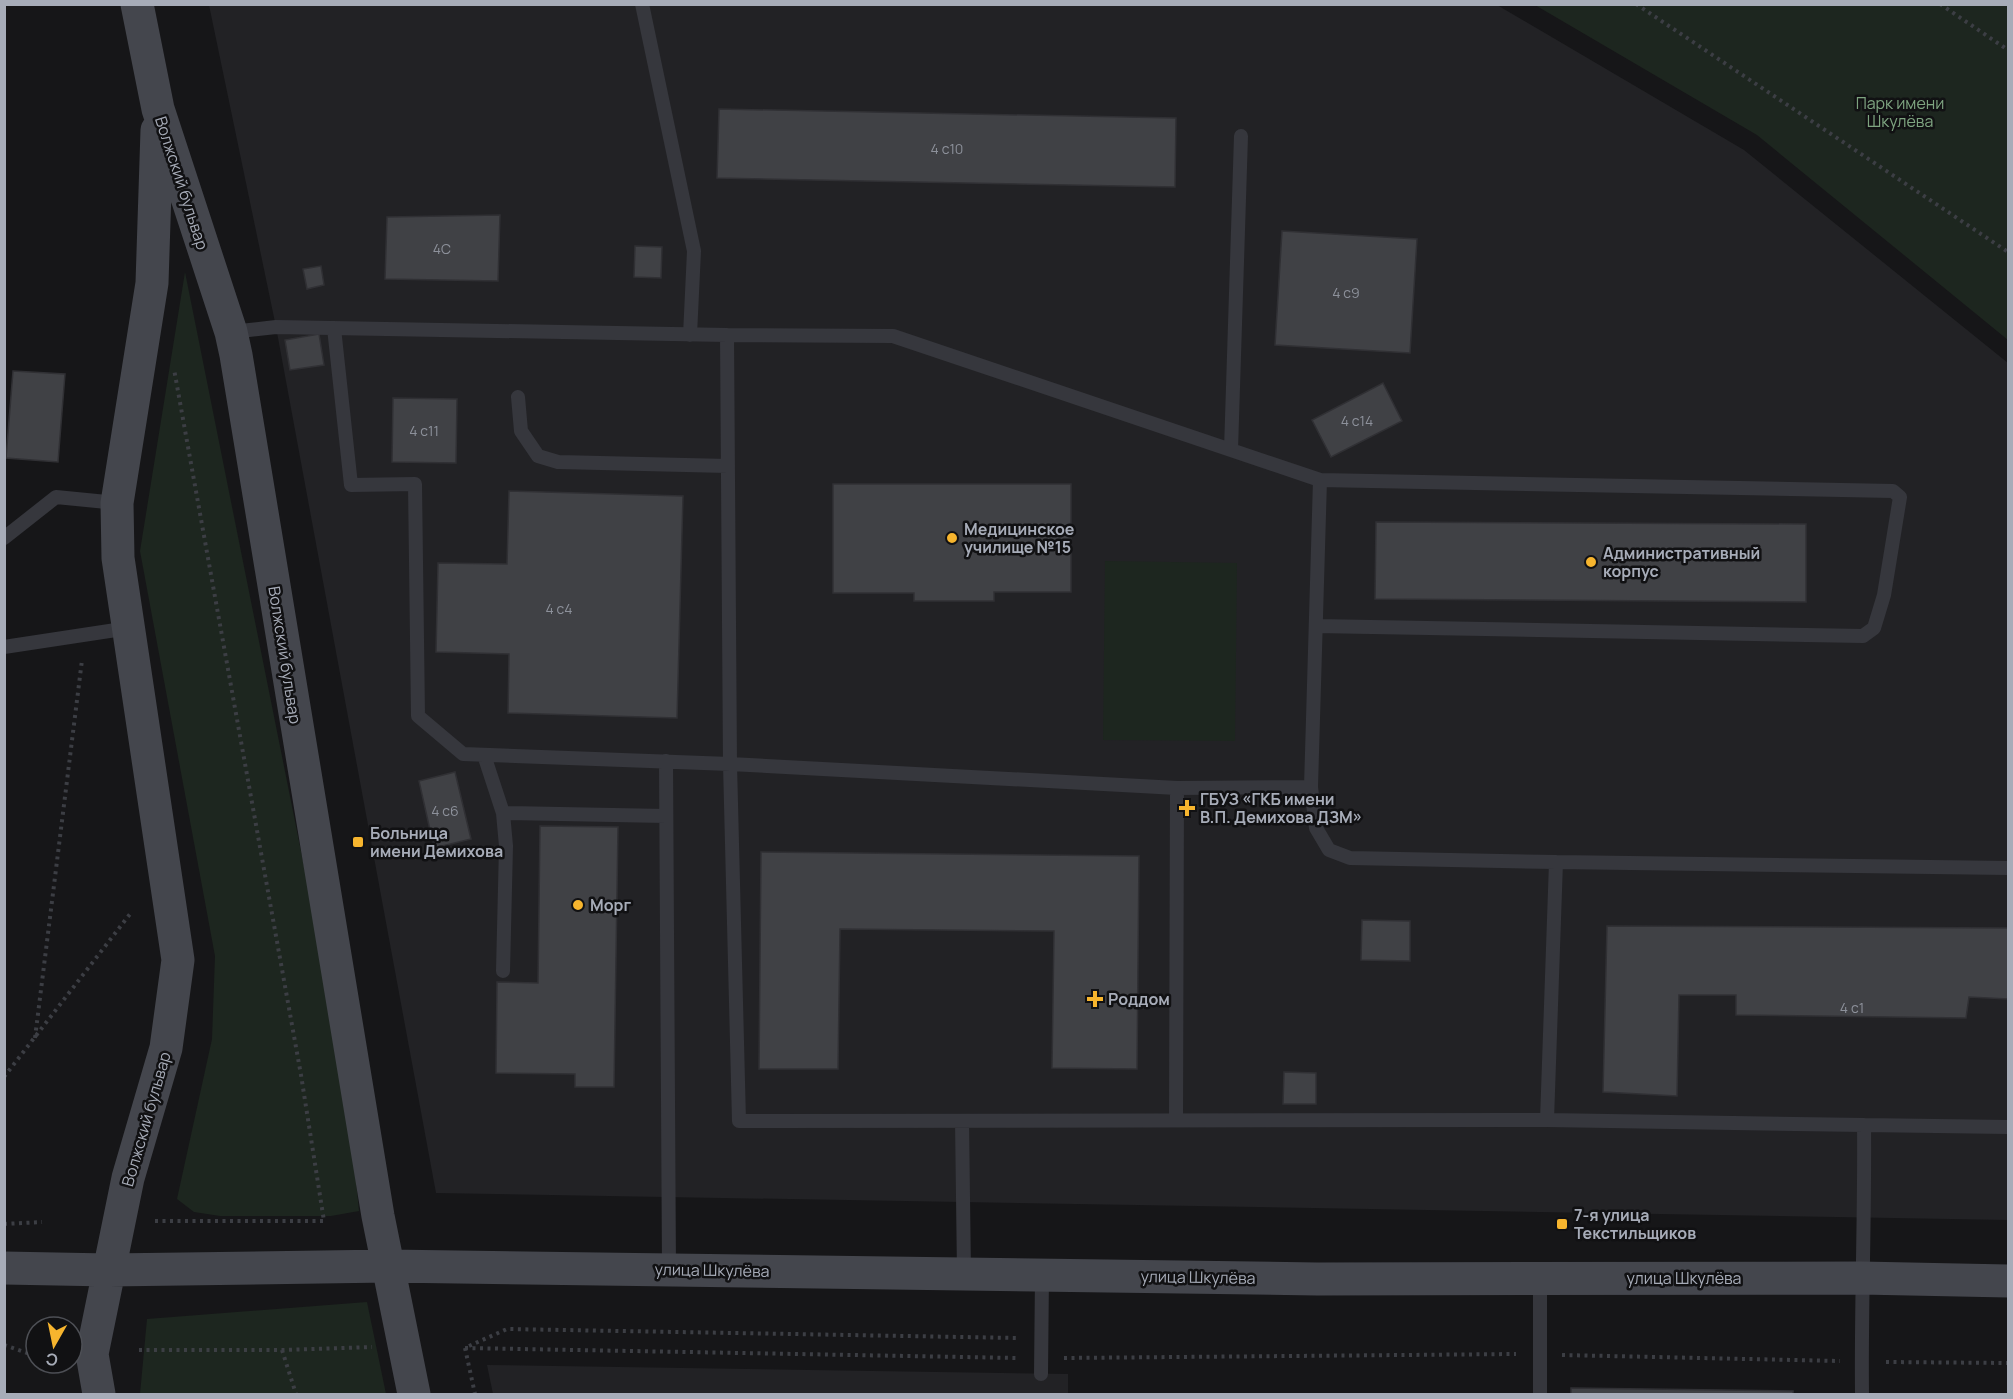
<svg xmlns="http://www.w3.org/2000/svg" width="2013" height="1399" font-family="Manrope,sans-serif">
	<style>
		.built { fill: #222225 }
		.park { fill: #1d261f }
		.building { fill: #404145; stroke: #303034; stroke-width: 1.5 }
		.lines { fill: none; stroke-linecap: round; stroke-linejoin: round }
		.path { stroke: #3c3e44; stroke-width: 4; stroke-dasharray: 3 4.5; stroke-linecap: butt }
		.lane { stroke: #36373d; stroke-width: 14 }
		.secondary { stroke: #44464d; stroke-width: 33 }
		.poi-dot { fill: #f7b52e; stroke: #111113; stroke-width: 2 }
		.labels { text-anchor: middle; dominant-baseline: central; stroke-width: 5; stroke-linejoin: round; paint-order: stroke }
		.number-label { font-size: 14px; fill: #8d919b }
		.park-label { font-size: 16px; fill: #7ea480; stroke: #111113 }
		.street-label { font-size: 16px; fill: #a7acb8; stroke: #111113 }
		.poi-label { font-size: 16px; font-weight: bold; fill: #a7acb8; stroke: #111113; text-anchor: start }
	</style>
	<rect width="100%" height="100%" fill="#161618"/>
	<path class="built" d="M209 5H1497L1744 150 2008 363V1220L436 1193 276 327Z
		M487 1365 1068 1374V1394H493Z"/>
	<path class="park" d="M1535 5H2008V340L1757 135Z
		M185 272 345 1071 359 1211 331 1216H220L194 1212 177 1199 212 1039 215 956 140 551Z
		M1105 561 1237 563 1235 741 1103 740Z
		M367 1302 386 1394H140L147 1319Z"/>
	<path class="building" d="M719 109 1176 118 1175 187 717 178Z
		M500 215 498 281 385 279 387 217Z
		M1282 231 1417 239 1410 353 1275 345Z
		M635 246 662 247 661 278 634 277Z
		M321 266 324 285 307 289 303 269Z
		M319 334 324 365 290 370 285 340Z
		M13 371 65 374 58 462 6 458Z
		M1383 383 1402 421 1331 457 1312 420Z
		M393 398 457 399 456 463 392 462Z
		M833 484H1071V592H994V601H914V593H833Z
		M509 491 683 496 677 718 508 713 509 654 436 652 438 563 507 564Z
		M1376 522 1806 524V602L1375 599Z
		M455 772 471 839 434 848 419 781Z
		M540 826 618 827 614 1087H575V1074L496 1073 497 982 538 983Z
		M761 852 1139 856 1137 1069 1052 1068 1054 931 840 929 838 1069H759Z
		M1362 920 1410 921V961L1361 960Z
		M1607 926 2008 928V999L1969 997 1966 1018 1736 1015V995H1679L1677 1096 1603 1092Z
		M1284 1072 1316 1073V1104H1283Z
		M1571 1388 1793 1391V1394H1571Z"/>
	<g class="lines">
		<path class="path" d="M1636 4 2008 252
			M1940 4 2008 50
			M35 1038 82 660
			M4 1077 130 914
			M155 1221H324L301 1075 174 369
			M4 1224 42 1222
			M4 1345 36 1356
			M469 1346 507 1329 1019 1338
			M465 1348 1018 1358
			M465 1348 475 1394
			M139 1350H282L372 1347
			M282 1350 296 1394
			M1562 1355 1840 1361
			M1064 1358 1516 1354
			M1886 1362 2008 1363"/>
		<path class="lane" d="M642 4 694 251 690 335
			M334 328 351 485 415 484 418 716 463 754 730 764 739 1121 1547 1120
			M231 332 276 327 727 335 730 764 1177 788 1311 787 1316 828 1329 850 1350 858 1556 862 1547 1120 1864 1125C1865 1215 1861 1305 1862 1394
			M727 335 893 336 1320 480 1893 491 1900 497 1884 595 1874 628 1863 636 1316 626
			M518 397 521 431 538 456 558 462 728 466
			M1231 450 1241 136
			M4 538 56 497 117 503
			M4 647 129 628
			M484 755 503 813 506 846 503 971
			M666 761 669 1269
			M1311 787 1320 480
			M503 813 666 816
			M1556 862 2008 868
			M1176 1120 1177 788
			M962 1121 964 1273
			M1864 1125 2008 1127
			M1540 1278V1394
			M1041 1374 1042 1275"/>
		<path class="secondary" d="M137 4 158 109 231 332 236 355 378 1216 414 1394
			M4 1268 109 1270 388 1266 1317 1279 1861 1278 2008 1281
			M99 1394 92 1354 128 1178 166 1048 178 960 118 558 117 503 152 283 157 130"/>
	</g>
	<g class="poi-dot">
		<circle cx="952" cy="538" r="6"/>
		<circle cx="1591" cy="562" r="6"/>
		<path d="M1184 799h6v6h6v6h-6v6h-6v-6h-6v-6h6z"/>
		<rect x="352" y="836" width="12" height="12" rx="3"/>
		<circle cx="578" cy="905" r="6"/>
		<path d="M1092 990h6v6h6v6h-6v6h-6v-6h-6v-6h6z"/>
		<rect x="1556" y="1218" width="12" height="12" rx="3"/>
	</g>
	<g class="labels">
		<g class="number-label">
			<text x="947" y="148">4 с10</text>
			<text x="442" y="248">4С</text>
			<text x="1346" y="292">4 с9</text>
			<text x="1357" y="420">4 с14</text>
			<text x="424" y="430">4 с11</text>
			<text x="559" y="608">4 с4</text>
			<text x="445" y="810">4 с6</text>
			<text x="1852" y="1007">4 с1</text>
		</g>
		<g class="park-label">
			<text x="1900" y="103">Парк имени<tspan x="1900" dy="18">Шкулёва</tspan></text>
		</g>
		<g class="street-label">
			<text transform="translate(182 183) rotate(72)">Волжский бульвар</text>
			<text transform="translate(285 655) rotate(81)">Волжский бульвар</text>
			<text transform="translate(146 1119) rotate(-74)">Волжский бульвар</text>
			<text transform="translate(712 1270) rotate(1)">улица Шкулёва</text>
			<text transform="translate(1198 1277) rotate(1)">улица Шкулёва</text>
			<text x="1684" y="1278">улица Шкулёва</text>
		</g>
		<g class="poi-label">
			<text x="964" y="529">Медицинское<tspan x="964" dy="18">училище №15</tspan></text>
			<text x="1603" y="553">Административный<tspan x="1603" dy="18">корпус</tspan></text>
			<text x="1200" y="799">ГБУЗ «ГКБ имени<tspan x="1200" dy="18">В.П. Демихова ДЗМ»</tspan></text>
			<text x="370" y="833">Больница<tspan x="370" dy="18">имени Демихова</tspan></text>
			<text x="590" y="905">Морг</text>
			<text x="1108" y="999">Роддом</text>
			<text x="1574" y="1215">7-я улица<tspan x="1574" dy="18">Текстильщиков</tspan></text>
		</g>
	</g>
	<rect width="2013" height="1399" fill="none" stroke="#a7acb8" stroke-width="12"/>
	<g transform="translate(54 1345) rotate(189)"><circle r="28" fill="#111113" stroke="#4d4f55" stroke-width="1.5"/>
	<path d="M0-4.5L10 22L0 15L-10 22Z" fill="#f7b52e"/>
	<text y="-9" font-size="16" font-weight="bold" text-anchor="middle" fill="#a7acb8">С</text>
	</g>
</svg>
